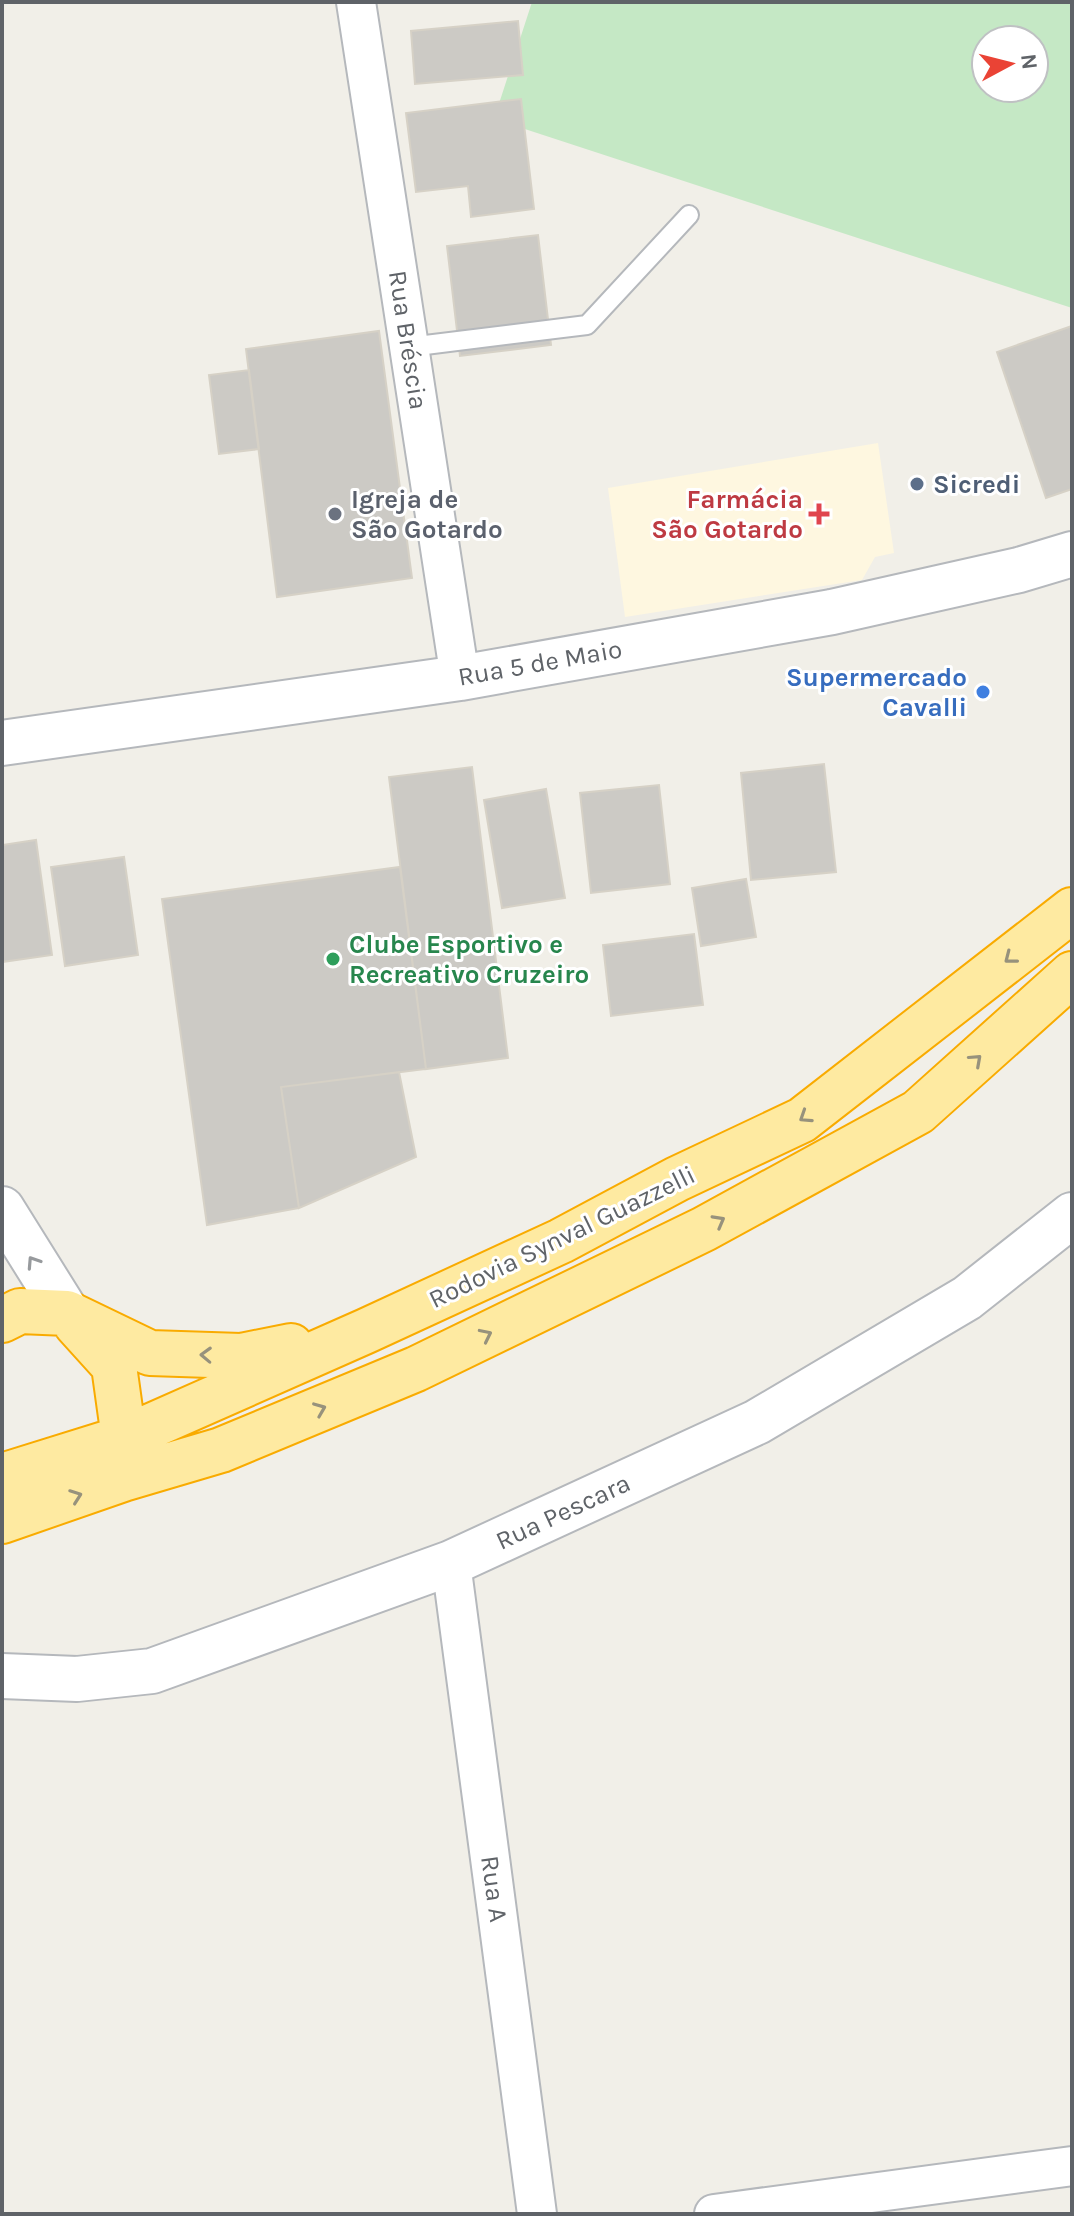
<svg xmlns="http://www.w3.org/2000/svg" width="1074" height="2216" font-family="Karla,sans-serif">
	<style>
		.commercial { fill: #fef7e0 }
		.pitch { fill: #c5e8c5; fill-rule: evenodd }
		.building { fill: #cccac5; stroke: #d6d1c6; stroke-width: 2 }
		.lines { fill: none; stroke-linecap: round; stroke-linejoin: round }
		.service-casing { stroke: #b5b8bc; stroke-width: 22 }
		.minor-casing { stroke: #b5b8bc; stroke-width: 42 }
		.tertiary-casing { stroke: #b5b8bc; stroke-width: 48 }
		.trunk-casing { stroke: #f9ab00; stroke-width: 48 }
		.service { stroke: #fff; stroke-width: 18 }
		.minor { stroke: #fff; stroke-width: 38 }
		.tertiary { stroke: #fff; stroke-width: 44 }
		.trunk { stroke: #feeaa1; stroke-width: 44 }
		.oneway { stroke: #97927c }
		.oneway2 { stroke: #979a9d }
		.service-dot { fill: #5c6f8a; stroke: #fff; stroke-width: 3 }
		.worship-dot { fill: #6b7280; stroke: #fff; stroke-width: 3 }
		.health-dot { fill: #e0444e; stroke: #fff; stroke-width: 3 }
		.shop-dot { fill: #3f7fe0; stroke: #fff; stroke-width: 3 }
		.leisure-dot { fill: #2e9e5b; stroke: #fff; stroke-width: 3 }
		.labels { text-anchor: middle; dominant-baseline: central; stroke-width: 6; stroke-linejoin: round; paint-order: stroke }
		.street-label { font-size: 26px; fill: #5f6368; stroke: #fff }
		.service-label { font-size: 26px; font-weight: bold; fill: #4e5e75; stroke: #fff; text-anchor: start }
		.worship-label { font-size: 26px; font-weight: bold; fill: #5b616d; stroke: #fff; text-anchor: start }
		.health-label { font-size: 26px; font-weight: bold; fill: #be3a42; stroke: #fff; text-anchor: end }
		.shop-label { font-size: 26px; font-weight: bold; fill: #366cbe; stroke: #fff; text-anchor: end }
		.leisure-label { font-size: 26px; font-weight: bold; fill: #27864d; stroke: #fff; text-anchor: start }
	</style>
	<rect width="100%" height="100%" fill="#f1efe8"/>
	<path class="commercial" d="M878 443 894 553 875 557 862 580 625 617 608 488Z"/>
	<path class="pitch" d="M532 2H1072V308L494 119ZM986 40H1034V88H986Z"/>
	<path class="building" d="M518 21 523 75 415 84 411 31Z
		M521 99 534 209 471 217 468 186 416 192 406 113Z
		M538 235 551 345 460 356 447 246Z
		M1072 326V489L1046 498 997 352Z
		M379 331 412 578 277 597 246 349Z
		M249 370 259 449 219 454 209 375Z
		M824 764 836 872 751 880 741 773Z
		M472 767 508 1058 426 1069 389 777Z
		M659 785 670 884 591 893 580 793Z
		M546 789 565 898 502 908 484 800Z
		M36 840 52 955 2 962V845Z
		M124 857 138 955 65 966 51 867Z
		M400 867 426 1069 281 1087 299 1208 207 1225 162 899Z
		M746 879 756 937 701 946 692 888Z
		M694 934 703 1005 611 1016 603 945Z
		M399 1072 416 1157 299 1208 281 1087Z"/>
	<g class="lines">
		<defs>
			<path id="service" d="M409 347 587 325 689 215"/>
			<path id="minor" d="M356 2 460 678
				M451 1563 537 2214
				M714 2214 1072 2166"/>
			<path id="tertiary" d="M2 743 460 678 832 612 1019 570 1072 554
				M2 1209 67 1313
				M2 1676 77 1679 152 1671 451 1563 757 1422 967 1298 1072 1215"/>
			<path id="trunk" d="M2 1320 20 1311 67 1313 150 1353 241 1356 291 1346
				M76 1324 114 1366 124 1438 123 1464
				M2 1476 124 1438 366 1331 561 1241 677 1179 802 1120 1072 910
				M2 1521 123 1479 221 1450 416 1369 704 1229 918 1112 1072 974"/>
		</defs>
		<use href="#service" class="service-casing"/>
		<use href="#minor" class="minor-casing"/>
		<use href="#tertiary" class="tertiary-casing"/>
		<use href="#trunk" class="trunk-casing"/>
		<use href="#service" class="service"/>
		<use href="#minor" class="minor"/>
		<use href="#tertiary" class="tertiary"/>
		<use href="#trunk" class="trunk"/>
	</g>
	<defs><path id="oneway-chevron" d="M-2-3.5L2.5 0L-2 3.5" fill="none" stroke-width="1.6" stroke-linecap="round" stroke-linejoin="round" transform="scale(2)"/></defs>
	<g class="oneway">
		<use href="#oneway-chevron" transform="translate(1010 958) rotate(142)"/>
		<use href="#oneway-chevron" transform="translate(976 1060) rotate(-42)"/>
		<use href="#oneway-chevron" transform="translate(805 1117) rotate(147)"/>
		<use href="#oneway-chevron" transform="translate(719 1221) rotate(-29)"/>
		<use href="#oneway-chevron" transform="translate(486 1335) rotate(-26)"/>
		<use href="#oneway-chevron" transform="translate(206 1355) rotate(-178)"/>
		<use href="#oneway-chevron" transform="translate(320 1409) rotate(-22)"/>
		<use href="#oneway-chevron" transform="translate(76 1496) rotate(-20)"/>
	</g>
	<use class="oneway2" href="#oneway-chevron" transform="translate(33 1262) rotate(-123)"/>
	<circle class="service-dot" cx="917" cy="484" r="8"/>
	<circle class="worship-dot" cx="335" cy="514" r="8"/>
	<path class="health-dot" d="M815 502h8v8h8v8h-8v8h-8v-8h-8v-8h8z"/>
	<circle class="shop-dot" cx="983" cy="692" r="8"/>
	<circle class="leisure-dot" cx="333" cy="959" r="8"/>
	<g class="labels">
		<g class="street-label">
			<text transform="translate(408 340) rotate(81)">Rua Bréscia</text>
			<text transform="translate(540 663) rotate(-10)">Rua 5 de Maio</text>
			<text transform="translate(562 1237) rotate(-26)">Rodovia Synval Guazzelli</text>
			<text transform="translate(563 1512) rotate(-25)">Rua Pescara</text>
			<text transform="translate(494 1889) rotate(82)">Rua A</text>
		</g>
		<g class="service-label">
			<text x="933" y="484">Sicredi</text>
		</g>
		<g class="worship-label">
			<text x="351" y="499">Igreja de<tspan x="351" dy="30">São Gotardo</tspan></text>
		</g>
		<g class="health-label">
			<text x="803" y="499">Farmácia<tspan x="803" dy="30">São Gotardo</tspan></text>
		</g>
		<g class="shop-label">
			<text x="967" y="677">Supermercado<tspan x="967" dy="30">Cavalli</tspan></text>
		</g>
		<g class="leisure-label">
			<text x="349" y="944">Clube Esportivo e<tspan x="349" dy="30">Recreativo Cruzeiro</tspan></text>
		</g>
	</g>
	<rect width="1074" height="2216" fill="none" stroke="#5f6368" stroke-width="8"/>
	<g transform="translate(1010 64) rotate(83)"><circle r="38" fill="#ffffff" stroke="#bfc1c3" stroke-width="2"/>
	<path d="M0-6L14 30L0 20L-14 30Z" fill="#ea4335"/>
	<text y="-12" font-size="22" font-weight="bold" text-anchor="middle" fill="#5f6368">N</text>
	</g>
</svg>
